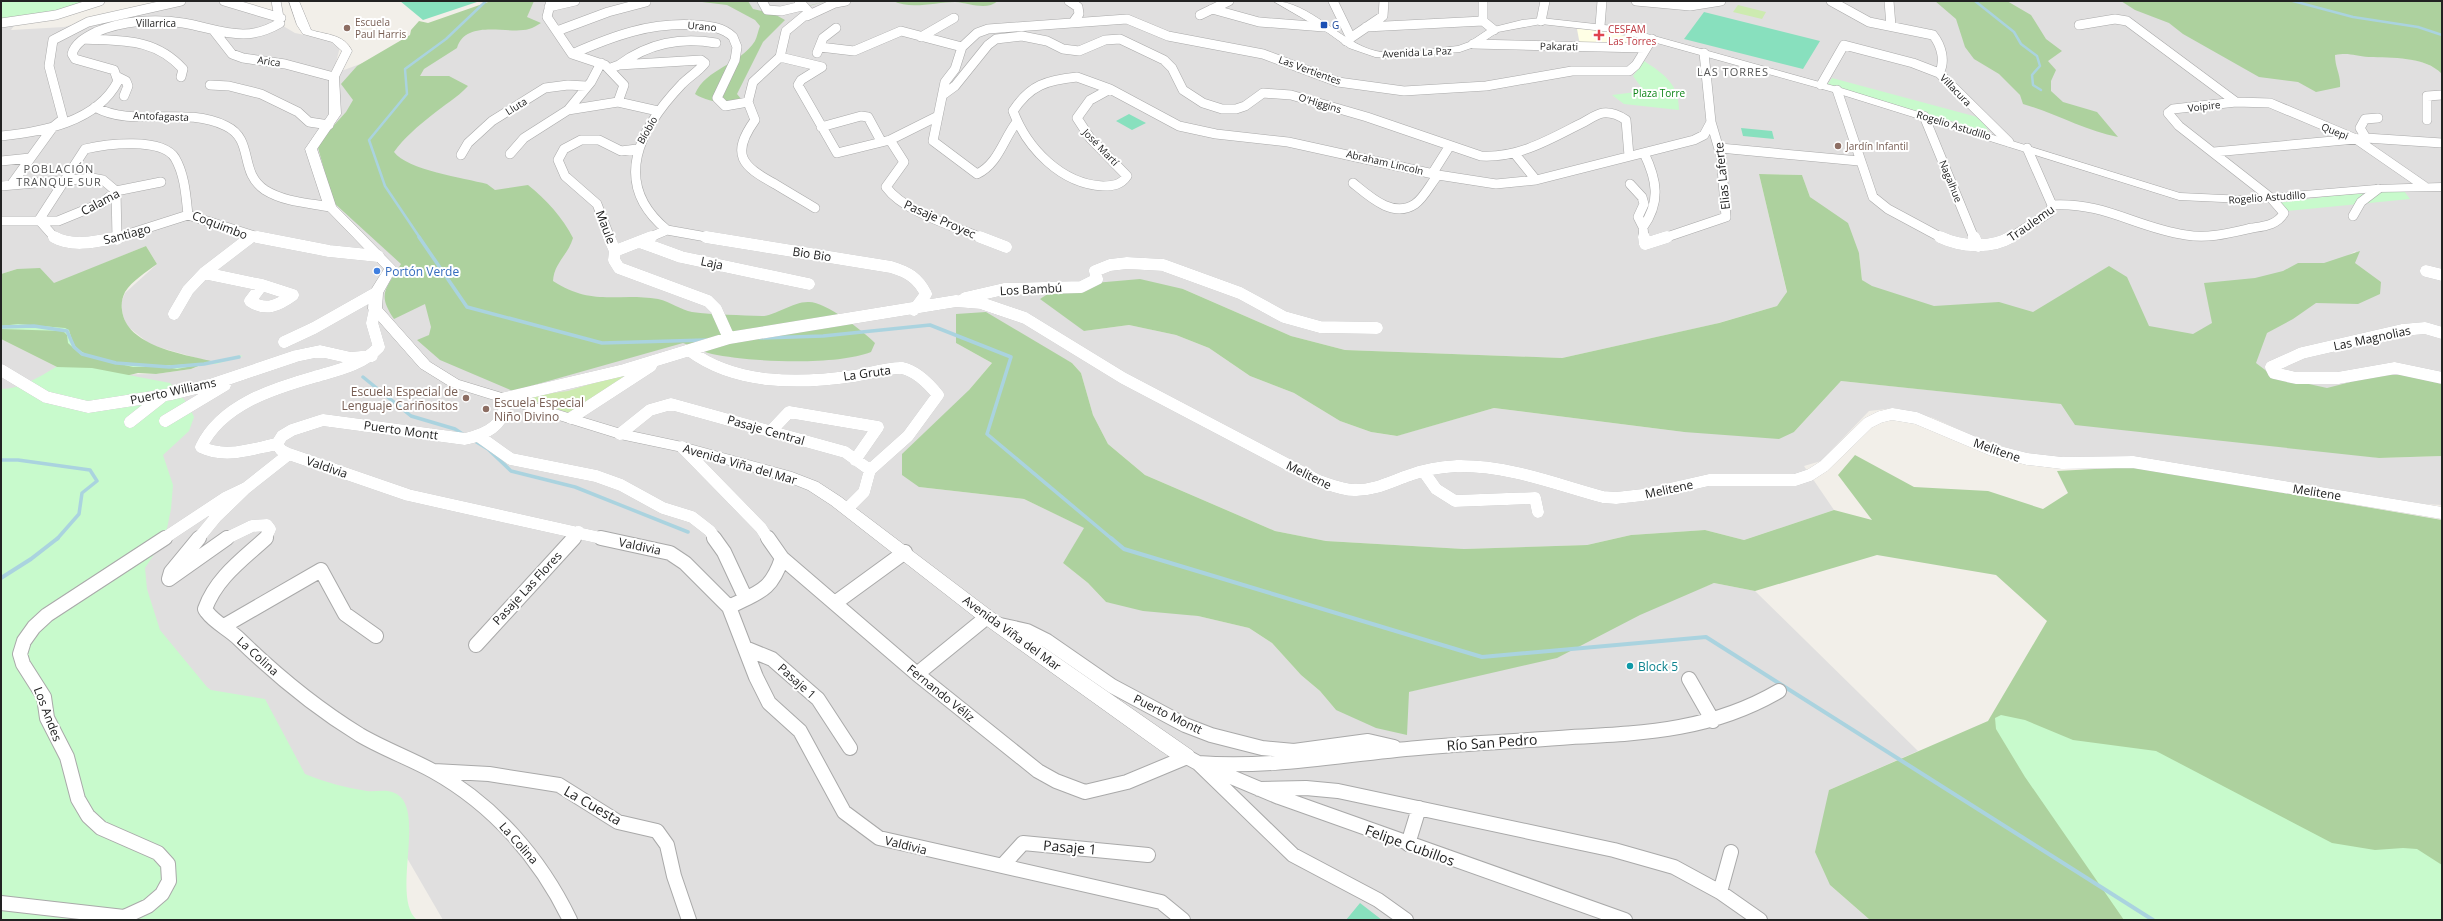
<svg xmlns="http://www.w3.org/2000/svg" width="2443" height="921" font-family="'Open Sans',sans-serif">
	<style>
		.residential { fill: #e0dfdf }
		.education { fill: #ffffe5 }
		.grass { fill: #cdebb0 }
		.forest { fill: #add19e }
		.park { fill: #c8facc }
		.pitch { fill: #88e0be }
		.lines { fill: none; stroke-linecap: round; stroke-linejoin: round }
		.stream-far2 { stroke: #aad3df; stroke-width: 2.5 }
		.stream-far1 { stroke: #aad3df; stroke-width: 3.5 }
		.stream { stroke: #aad3df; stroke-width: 4 }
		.minor-far2-casing { stroke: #a9a9a9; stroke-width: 10 }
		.minor-far1-casing { stroke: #a9a9a9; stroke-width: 12 }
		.minor-casing { stroke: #a9a9a9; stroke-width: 16 }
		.tertiary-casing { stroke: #a9a9a9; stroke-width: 1 }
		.minor-far2 { stroke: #fff; stroke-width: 9 }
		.minor-far1 { stroke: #fff; stroke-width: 12 }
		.minor { stroke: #fff; stroke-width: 14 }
		.tertiary { fill: #fff; fill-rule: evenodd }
		.transit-dot { fill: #1a4fb4; stroke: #fff; stroke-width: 1.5 }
		.education-dot { fill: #8d6e63; stroke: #fff; stroke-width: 1.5 }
		.health-dot { fill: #e0444e; stroke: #fff; stroke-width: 1.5 }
		.shop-dot { fill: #3f7fe0; stroke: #fff; stroke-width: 1.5 }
		.culture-dot { fill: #0f9aa8; stroke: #fff; stroke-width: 1.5 }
		.labels { text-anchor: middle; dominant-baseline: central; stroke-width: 4; stroke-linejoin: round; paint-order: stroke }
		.far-education-label { font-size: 10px; fill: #785e54; stroke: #fff; text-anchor: start }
		.far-street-label { font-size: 10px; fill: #222; stroke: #fff }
		.far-transit-label { font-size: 10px; fill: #164399; stroke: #fff; text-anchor: start }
		.far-health-label { font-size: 10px; fill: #be3a42; stroke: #fff; text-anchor: start }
		.far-park-label { font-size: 10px; fill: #0c8416; stroke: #fff }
		.far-neighbourhood-label { font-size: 11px; letter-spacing: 1px; fill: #555; stroke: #fff }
		.street-label { font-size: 12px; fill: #222; stroke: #fff }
		.shop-label { font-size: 12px; fill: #366cbe; stroke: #fff; text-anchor: start }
		.education-label { font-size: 12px; fill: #785e54; stroke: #fff; text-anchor: end }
		.culture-label { font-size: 12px; fill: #0d838f; stroke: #fff; text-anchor: start }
		.near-street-label { font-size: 14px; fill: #222; stroke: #fff }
	</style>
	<rect width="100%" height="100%" fill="#f2efe9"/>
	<path class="residential" d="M164 1H228L273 20 295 33 329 40 340 47 333 74 532 1H1939L2060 103 2047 91 2004 1H2125L2331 54 2349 51 2388 54 2422 62 2442 71V386L2329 390 2272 377 2252 363 2263 331 2351 263 2356 251 2195 336 2034 314 1934 308 1871 287 1862 280 1859 253 1823 208 1810 197 1802 175 1759 174 1787 293 1777 306 1715 324 1562 358 1345 350 1291 336 1183 289 1084 331 1129 325 1176 335 1209 348 1250 376 1294 393 1340 421 1371 432 1396 436 1494 408 1684 432H1794L1841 381 2062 404 2379 458 2442 456V505L2424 504 2129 458 2034 457 1978 438 1933 418 1895 408 1869 411 1821 461 1804 466 1834 510 1744 540 1705 530 1631 535 1587 545 1464 549 1326 541 1275 531 1145 475 1108 444 1093 415 1081 373 1072 363 1056 355 956 343 992 363 969 390 919 487 1024 499 1085 528 1063 563 1088 583 1106 602 1198 616 1249 628 1272 643 1301 675 1320 691 1336 710 1472 676 1714 583 1755 591 1918 751 1829 790 1830 885 1870 920H443L396 839 118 655 167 489 1 423V339L73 375 156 374 191 369 211 362 151 345 127 326 123 316 121 303 125 293 157 264 146 246 54 284 17 269 1 274V25L16 23 11 30 64 27Z"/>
	<path class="education" d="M1577 29 1602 30 1639 40 1631 46 1580 45Z"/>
	<path class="grass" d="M1738 5 1766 12 1762 19 1733 12Z
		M641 368 571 414 523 397 568 391Z"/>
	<path class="forest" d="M491 1H534L527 17 541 23C537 25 533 28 529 29 509 35 466 18 457 48L424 69 420 76H449L468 86C457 98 444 105 432 115 418 126 404 138 394 152 407 170 464 178 487 184L495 190 528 185C546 199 563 218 573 238 568 255 554 263 553 281 593 307 617 292 658 299 671 302 681 310 692 312 713 315 741 315 762 316 775 316 794 301 809 302 826 302 863 331 875 343L871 352C836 366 749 362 712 354 702 352 692 346 683 343L513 391 440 360 417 340 429 335 431 327 425 304 394 319C376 293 387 288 401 264L333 202 317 144 346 112 353 100 341 84 357 66 410 35 411 30 419 21 428 23Z
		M694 1H748L753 9 776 14 827 1 776 15 785 20 763 42 737 94 742 100C729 105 707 102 695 94 706 68 740 65 755 41 757 37 758 31 760 26L755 20 727 5Z
		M893 1H998C986 11 970 3 955 2 936 2 911 10 893 1Z
		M1935 1H2007L2031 15 2046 39 2062 51 2048 61 2056 70 2051 81V91L2063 102 2097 112 2118 137C2086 131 2055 113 2023 104L2020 95 1999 74 1974 59 1965 47 1956 19Z
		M2121 1H2442V74C2425 56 2391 58 2369 57 2355 56 2349 52 2335 55 2335 68 2341 75 2340 87L2316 92 2298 82 2259 77 2183 34 2169 23 2135 10Z
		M1759 174 1802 175 1810 197 1848 223 1859 253 1862 280 1872 286 1934 306 1999 302 2033 312 2109 266 2127 277 2149 326 2193 334 2212 323 2204 283 2255 278 2283 271 2298 263H2324L2360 251 2355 263 2381 282 2380 294 2358 304 2316 303 2293 319 2267 333 2256 363 2273 376 2327 388 2378 375H2402L2442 384V456L2379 458 2075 425 2061 404 1841 381 1794 432 1779 439 1684 432 1494 408 1397 436 1371 432 1340 421 1294 393 1250 376 1209 348 1176 335 1129 325 1084 331 1040 299 1060 286 1140 279 1183 289 1291 336 1345 350 1562 358 1719 323 1777 306 1787 292Z
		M146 246 157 264C146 272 132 281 125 292 122 298 121 304 122 310 126 346 183 354 211 361L191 369 156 374 138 373 104 381 73 375 1 339V274L17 269 40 268 54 283Z
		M986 312 1072 363 1081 373 1093 415 1108 444 1145 475 1275 531 1326 541 1464 549 1587 545 1631 535 1705 530 1744 540 1834 510 1872 520 1838 475 1855 455 1914 487 1988 491 2043 509 2068 493 2057 471 2132 467 2442 520V920H1870L1830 885 1815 852 1829 790 1988 721 2047 621 1996 575 1877 555 1755 591 1714 583 1640 615 1557 658 1409 692 1407 735 1376 728 1336 710 1320 691 1301 675 1272 643 1249 628 1198 616 1143 611 1106 602 1088 583 1063 563 1084 528 1024 499 919 487 902 475V454L969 390 992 363 956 343V314Z"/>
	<path class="park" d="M1 1H97L55 14 1 22Z
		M1644 61C1664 74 1679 84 1679 110L1624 104 1612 95 1644 91 1633 76Z
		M1832 78 1981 118 1989 132 1827 85Z
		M2404 191 2410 199 2287 211 2278 203 2338 195Z
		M18 324 65 328 69 330C71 337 73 345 78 349 104 371 188 366 220 361 226 360 237 354 243 356L216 364H202L177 369 166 367H133L81 355 68 343 67 335 63 331 1 329V326Z
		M56 367 92 368 170 383 188 404 194 417 189 431 163 455 173 485 171 509 165 538 145 568 147 589 160 630 207 687 211 690 265 699 305 774C328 783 343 787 367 791 375 792 384 789 392 792 430 803 389 897 417 920H1V389C21 389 39 377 56 367Z
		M2001 715 2025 720 2073 740 2156 751 2332 843 2375 850 2403 848 2417 849 2442 865V920H2124L2025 777 1996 729 1995 718Z"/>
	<path class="pitch" d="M400 1H480L423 20Z
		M1704 12 1820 41 1803 69 1684 39Z
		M1129 114 1146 123 1132 130 1116 121Z
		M1741 128 1772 131 1774 139 1743 136Z
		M1360 903 1382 920H1346Z"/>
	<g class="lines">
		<path class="stream-far2" d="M1975 1 2014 32 2021 44 2037 56 2040 66 2032 75 2033 85 2041 90
			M2293 1 2353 17 2418 27 2442 35
			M420 238 385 186 369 140 407 94 405 69 446 39 486 1"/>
		<path class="stream-far1" d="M419 237 467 307 602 343 706 340
			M1 327 34 326 67 331 74 347 82 354 116 363 169 367 204 364 239 357
			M760 338 823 336 930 325 1011 357 987 434 1112 539
			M363 377 411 416 455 429 464 435
			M475 441 488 449 511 471 575 487 688 532
			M1 460H18L90 470 97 481 82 493 79 514 57 539"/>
		<path class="stream" d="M1111 538 1124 549 1482 657 1706 637 2153 920
			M1 578 31 559 58 538"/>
		<defs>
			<path id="minor-far2" d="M224 1 281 18
				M551 1 547 17 572 54 605 65 624 85 618 102
				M762 1 767 10 781 11 802 6
				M799 1 809 12 786 31 780 57 753 82 748 102 755 120C730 155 742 166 775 184 788 192 802 200 815 208
				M1069 1 1078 7 1079 14 1074 21
				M1333 1 1351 38
				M1483 1V21L1494 30
				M1636 1 1690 6 1721 1
				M1831 1 1869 22 1933 35C1941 45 1946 61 1939 73L2009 142
				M1889 1 1891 26
				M549 7 575 1
				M1212 9 1259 22 1324 27
				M1200 15 1229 1
				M807 16 835 3 846 1
				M1541 21 1545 1
				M1 23 56 15 100 1
				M1600 26 1602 1
				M1366 27 1483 21
				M214 31 232 54 243 58 285 64 334 77
				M557 31 608 12 646 2
				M921 37 954 18
				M84 39C123 41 155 38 183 69L181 77
				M1346 41 1383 16 1384 1
				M1473 44 1645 48
				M820 47 854 51 901 31 962 47
				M962 47 977 33 988 29 1127 19 1168 36 1263 54 1338 82 1404 91 1486 86 1572 71H1629L1636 65 1652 39
				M962 47 955 69 945 82 933 141 977 174C998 164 1003 140 1016 123
				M817 53 823 38 836 28
				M572 54C613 36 650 22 696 25 709 26 723 27 733 37L737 47 735 60 717 98 725 106 748 102
				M780 57 822 67 801 80 798 85 837 153 890 140 938 116
				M619 65C649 43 680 37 716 43
				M611 68 619 65 701 60 705 63C699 71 690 76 682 84 640 128 610 183 667 230
				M118 77 126 81 128 86 124 96
				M1077 77 1110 89 1090 100 1077 118 1090 138 1127 176C1121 185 1113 186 1103 186 1061 184 1027 148 1013 111 1030 85 1047 80 1077 77Z
				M210 85 229 86 261 94 298 112 309 122 329 125
				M1821 85 1844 45 1913 63 1939 73
				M1110 89 1179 126 1216 134 1288 142 1438 175 1496 184 1536 180 1694 140 1704 135 1711 122 1704 53
				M1837 90 1873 197 1888 209 1942 238
				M944 94 955 86 988 45 996 39 1022 36 1047 41 1063 49 1079 51 1105 40 1120 39 1164 60 1172 68 1183 90 1203 103 1222 109H1236L1245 106 1263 93 1291 95 1367 117 1481 156C1517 158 1547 141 1578 125 1586 122 1595 114 1603 113 1611 112 1620 116 1626 120L1629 156
				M2236 102 2270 103 2356 139 2424 186
				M95 107C135 129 184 105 226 126 255 140 238 172 265 190 284 202 309 203 330 207
				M568 110 591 82 601 63
				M1924 116 1974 238
				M2427 120V96L2442 95
				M821 127 861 116 868 117 881 141
				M1 136C42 132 97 122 118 81L114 70 75 59 72 54C75 43 86 37 96 32 122 21 154 18 183 23 203 26 222 34 243 34 257 34 268 30 280 23L276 1
				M2366 138 2360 128 2365 119 2378 118
				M890 140 904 162 886 187C904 212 954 226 982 238
				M1720 148 1859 161
				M2027 148 2052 205
				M2214 152 2366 138 2442 143
				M510 154 524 138 568 110 618 102 658 111
				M1515 154 1536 180
				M461 155 468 143 492 121 545 88 568 85 586 86
				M1 161 30 158
				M1432 174 1449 147
				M1353 183C1369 196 1393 219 1415 204 1424 198 1431 183 1438 175
				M1630 184 1642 197 1644 204 1638 217 1643 227 1644 238
				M11 185 53 127 63 119 49 66 53 40 88 22 181 1
				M1 186 92 178 103 180 116 191 117 238
				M2052 205C2105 202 2137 228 2186 235 2208 239 2230 233 2252 228 2265 226 2277 225 2284 213L2271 198 2179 126 2168 113 2173 109 2236 102 2127 21 2115 19 2079 25
				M188 215 261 238
				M2353 216 2361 202 2378 189
				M1 221H58L102 203 116 191 161 182
				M1643 227C1661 202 1657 180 1644 153
				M667 230 712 238
				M55 238 39 220 85 149C106 144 162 137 175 158 185 175 186 197 188 215L116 238
				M610 238 597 204 565 176 558 160 564 149 581 140H599L621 151 637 149
				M648 238 667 230
				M1664 238 1726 217 1721 156 1711 122
				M2010 238 2050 212 2052 205"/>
			<path id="minor-far1" d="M54 237C73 248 99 241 120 237
				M117 237V239
				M257 237 329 251 378 256
				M609 237 615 251 614 260 619 268 708 301 716 309 729 338
				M706 237 891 267C908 272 918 278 926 294L914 310
				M980 237 1006 247
				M1644 237 1645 244 1667 237
				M1940 237C1961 247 1991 249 2011 237
				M1974 237 1978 246
				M640 242 681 257 809 284
				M615 251 651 237
				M2426 271 2442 275
				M204 273 262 285
				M262 285 293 295C279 305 266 312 250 301Z
				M965 298 1004 289 1081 287 1097 279 1095 271 1110 265 1127 263 1163 265 1240 293 1284 317 1320 327 1377 328
				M174 314 188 290 204 273 251 237
				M2442 333 2425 328 2402 330 2302 353 2271 367 2274 373 2296 378H2338L2395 368 2442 378
				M284 342 314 328 376 293
				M690 351C736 385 799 384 854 376 867 374 890 367 902 368 917 371 929 384 938 395L908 436 870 470
				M1 370 46 397 88 407 172 394 213 384 296 356 320 351 351 358 372 356
				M571 418 651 366
				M165 421 225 385
				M130 422 163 396
				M771 431 789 412 878 427 855 460
				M620 434 650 410 671 404 845 452 870 470
				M480 437 511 459 596 476 621 485 663 508 692 517 710 531 715 539
				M277 444 282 436 292 430 323 420 465 439C488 434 507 424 505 398L624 370 729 338 956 301 981 303 1025 318 1123 378 1319 481C1331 485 1342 490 1354 490 1374 491 1392 481 1410 475 1425 469 1441 467 1457 466 1508 465 1555 484 1603 497L1616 498 1643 495 1709 480H1795L1810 475 1824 466 1868 423 1880 417 1892 414 1916 418 1992 450 2027 459 2062 463 2133 462 2442 513
				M277 444 281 450 289 454 408 495 605 539
				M277 444C251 449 226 459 201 447 221 405 272 389 314 377 338 370 361 366 379 347L372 323 375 309
				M682 447 761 528 768 539
				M1424 472 1436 489 1455 501 1535 498 1538 512
				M847 509 864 492 870 470
				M163 539 225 498 246 488 289 454
				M198 539 216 517 246 488
				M225 539 252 526 267 525 270 529 265 539
				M573 539 579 532"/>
			<path id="minor" d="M199 538 171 572 169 579 227 538
				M266 538C243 559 216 578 205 609L207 612C215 623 229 629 239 639 276 675 316 708 360 735 384 749 409 758 433 771 494 805 540 858 570 920
				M601 538 670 553 685 563 729 607 756 677 769 703 800 731 844 812 879 838 1161 902 1183 920
				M714 538 724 552 745 597
				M768 538 782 558 917 674 1038 771 1056 781 1085 792 1127 782 1187 757 1198 763 1293 855 1378 900 1406 920
				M835 603 905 552
				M729 607C758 592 771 592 782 558
				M1000 625 1027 631 1047 641 1112 686 1185 725 1211 735 1262 748 1294 751 1368 741 1394 747
				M224 626 321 570 345 614 376 636
				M476 645 574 538
				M745 648 772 659 818 699 850 748
				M917 674 987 617
				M1689 679 1713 721
				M1198 763C1272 769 1344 754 1418 748 1469 743 1521 741 1572 737 1647 733 1712 730 1779 691
				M1210 768 1279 797 1625 920
				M434 771 489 774 559 785 618 822 657 831 667 845 674 876 689 920
				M1259 789 1306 788 1338 791 1614 850 1674 867 1720 892 1760 920
				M1408 844 1419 808
				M1003 865 1023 843 1148 855
				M1720 892 1731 852
				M1 903 124 917 148 906 162 894 169 881 168 864 158 853 101 828 88 816 78 799 67 757 47 718 44 697 23 664 20 654 24 641 34 627 47 615 165 538"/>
			<path id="tertiary" d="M289 1H299L311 30C327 35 344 34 352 51L339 77 341 114 317 149 336 206 397 268 383 293 382 308 430 362 459 380 621 429 682 442 792 472 818 482 841 497 993 612 1193 751 1196 757 1193 763C1181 767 1171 757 1161 751L981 622 831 505 808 490 783 480 682 452 620 439 449 386 420 368 368 309 369 293 384 269 324 207 305 149 329 114V77L342 51 332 42 303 34 297 25Z
				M1273 1C1310 1 1341 43 1376 51 1396 56 1436 48 1458 46L1469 42 1490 28 1522 20 1541 18 1622 27 1841 88 2180 193 2245 196 2376 185 2442 183V191L2376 192 2245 203 2179 200 1833 92 1621 33 1541 24 1498 32 1477 46 1460 52 1389 58 1375 57 1349 48 1328 33Z"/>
		</defs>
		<use href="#minor-far2" class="minor-far2-casing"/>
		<use href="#minor-far1" class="minor-far1-casing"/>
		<use href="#minor" class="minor-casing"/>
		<use href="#tertiary" class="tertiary-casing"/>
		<use href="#minor-far2" class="minor-far2"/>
		<use href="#minor-far1" class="minor-far1"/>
		<use href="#minor" class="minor"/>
		<use href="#tertiary" class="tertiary"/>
	</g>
	<rect class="transit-dot" x="1320" y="21" width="8" height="8" rx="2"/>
	<g class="education-dot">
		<circle cx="347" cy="28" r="4"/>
		<circle cx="1838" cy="146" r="4"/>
		<circle cx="466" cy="398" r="4"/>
		<circle cx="486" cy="409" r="4"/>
	</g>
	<path class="health-dot" d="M1597 29h4v4h4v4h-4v4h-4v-4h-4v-4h4z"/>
	<circle class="shop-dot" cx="377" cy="271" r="4"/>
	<circle class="culture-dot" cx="1630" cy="666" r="4"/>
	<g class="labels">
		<g class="far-education-label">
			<text x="355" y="22">Escuela<tspan x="355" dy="12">Paul Harris</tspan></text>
			<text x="1846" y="146">Jardín Infantil</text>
		</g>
		<g class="far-street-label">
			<text x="156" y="23">Villarrica</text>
			<text transform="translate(702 26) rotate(5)">Urano</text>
			<text transform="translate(1559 46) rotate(1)">Pakarati</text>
			<text transform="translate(1417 52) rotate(-3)">Avenida La Paz</text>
			<text transform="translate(269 61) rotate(8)">Arica</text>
			<text transform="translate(1310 70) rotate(20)">Las Vertientes</text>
			<text transform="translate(1956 90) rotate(46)">Villacura</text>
			<text transform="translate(1320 103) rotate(17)">O'Higgins</text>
			<text transform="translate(516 106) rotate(-32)">Lluta</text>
			<text transform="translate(2204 106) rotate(-7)">Voipire</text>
			<text transform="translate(161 116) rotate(2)">Antofagasta</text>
			<text transform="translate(1954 125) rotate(17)">Rogelio Astudillo</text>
			<text transform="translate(647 130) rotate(-60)">Bíobío</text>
			<text transform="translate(2335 131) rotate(22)">Quepi</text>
			<text transform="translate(1101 147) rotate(46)">José Martí</text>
			<text transform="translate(1385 162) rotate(13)">Abraham Lincoln</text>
			<text transform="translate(1951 181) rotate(68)">Nagalhue</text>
			<text transform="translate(2267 197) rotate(-4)">Rogelio Astudillo</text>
		</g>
		<g class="far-transit-label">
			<text x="1332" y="25">G</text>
		</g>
		<g class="far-health-label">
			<text x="1608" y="29">CESFAM<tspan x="1608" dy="12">Las Torres</tspan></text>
		</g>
		<g class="far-park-label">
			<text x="1659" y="93">Plaza Torre</text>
		</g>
		<g class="far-neighbourhood-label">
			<text x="1733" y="71">LAS TORRES</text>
			<text x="59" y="168">POBLACIÓN<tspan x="59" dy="13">TRANQUE SUR</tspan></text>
		</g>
		<g class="street-label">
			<text transform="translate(1722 176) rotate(-96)">Elias Laferte</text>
			<text transform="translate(100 202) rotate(-28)">Calama</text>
			<text transform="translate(940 219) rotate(24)">Pasaje Proyec</text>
			<text transform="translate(2031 223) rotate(-35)">Traulemu</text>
			<text transform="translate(220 225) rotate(21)">Coquimbo</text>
			<text transform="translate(606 227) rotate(69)">Maule</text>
			<text transform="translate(127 234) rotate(-15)">Santiago</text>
			<text transform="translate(812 254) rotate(9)">Bio Bio</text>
			<text transform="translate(712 263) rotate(12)">Laja</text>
			<text transform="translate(1031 289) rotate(-3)">Los Bambú</text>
			<text transform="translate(2372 338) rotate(-12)">Las Magnolias</text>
			<text transform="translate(867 373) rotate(-8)">La Gruta</text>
			<text transform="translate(173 391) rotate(-12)">Puerto Williams</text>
			<text transform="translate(401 430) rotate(8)">Puerto Montt</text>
			<text transform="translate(766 430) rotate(16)">Pasaje Central</text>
			<text transform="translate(1997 450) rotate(19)">Melitene</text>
			<text transform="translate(740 464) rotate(16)">Avenida Viña del Mar</text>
			<text transform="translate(327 467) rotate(19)">Valdivia</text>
			<text transform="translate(1309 475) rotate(26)">Melitene</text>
			<text transform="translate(1669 489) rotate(-12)">Melitene</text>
			<text transform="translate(2317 492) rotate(9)">Melitene</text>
			<text transform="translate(640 546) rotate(12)">Valdivia</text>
			<text transform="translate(527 588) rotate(-47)">Pasaje Las Flores</text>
			<text transform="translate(1012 633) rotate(36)">Avenida Viña del Mar</text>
			<text transform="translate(258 656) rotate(42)">La Colina</text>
			<text transform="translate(797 681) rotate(42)">Pasaje 1</text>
			<text transform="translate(941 693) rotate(39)">Fernando Véliz</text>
			<text transform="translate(48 714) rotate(69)">Los Andes</text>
			<text transform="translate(1168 714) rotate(26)">Puerto Montt</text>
			<text transform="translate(519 843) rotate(48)">La Colina</text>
			<text transform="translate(906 845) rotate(14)">Valdivia</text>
		</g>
		<g class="shop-label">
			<text x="385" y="271">Portón Verde</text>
		</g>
		<g class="education-label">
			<text x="458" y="391">Escuela Especial de<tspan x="458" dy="14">Lenguaje Cariñositos</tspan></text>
			<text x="494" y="402" text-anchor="start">Escuela Especial<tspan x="494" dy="14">Niño Divino</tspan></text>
		</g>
		<g class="culture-label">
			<text x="1638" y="666">Block 5</text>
		</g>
		<g class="near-street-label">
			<text transform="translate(1492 742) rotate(-4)">Río San Pedro</text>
			<text transform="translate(593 805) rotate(30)">La Cuesta</text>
			<text transform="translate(1410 845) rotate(20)">Felipe Cubillos</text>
			<text transform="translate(1070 847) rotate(5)">Pasaje 1</text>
		</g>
	</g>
	<rect width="2443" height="921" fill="none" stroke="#222222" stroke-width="4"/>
</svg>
